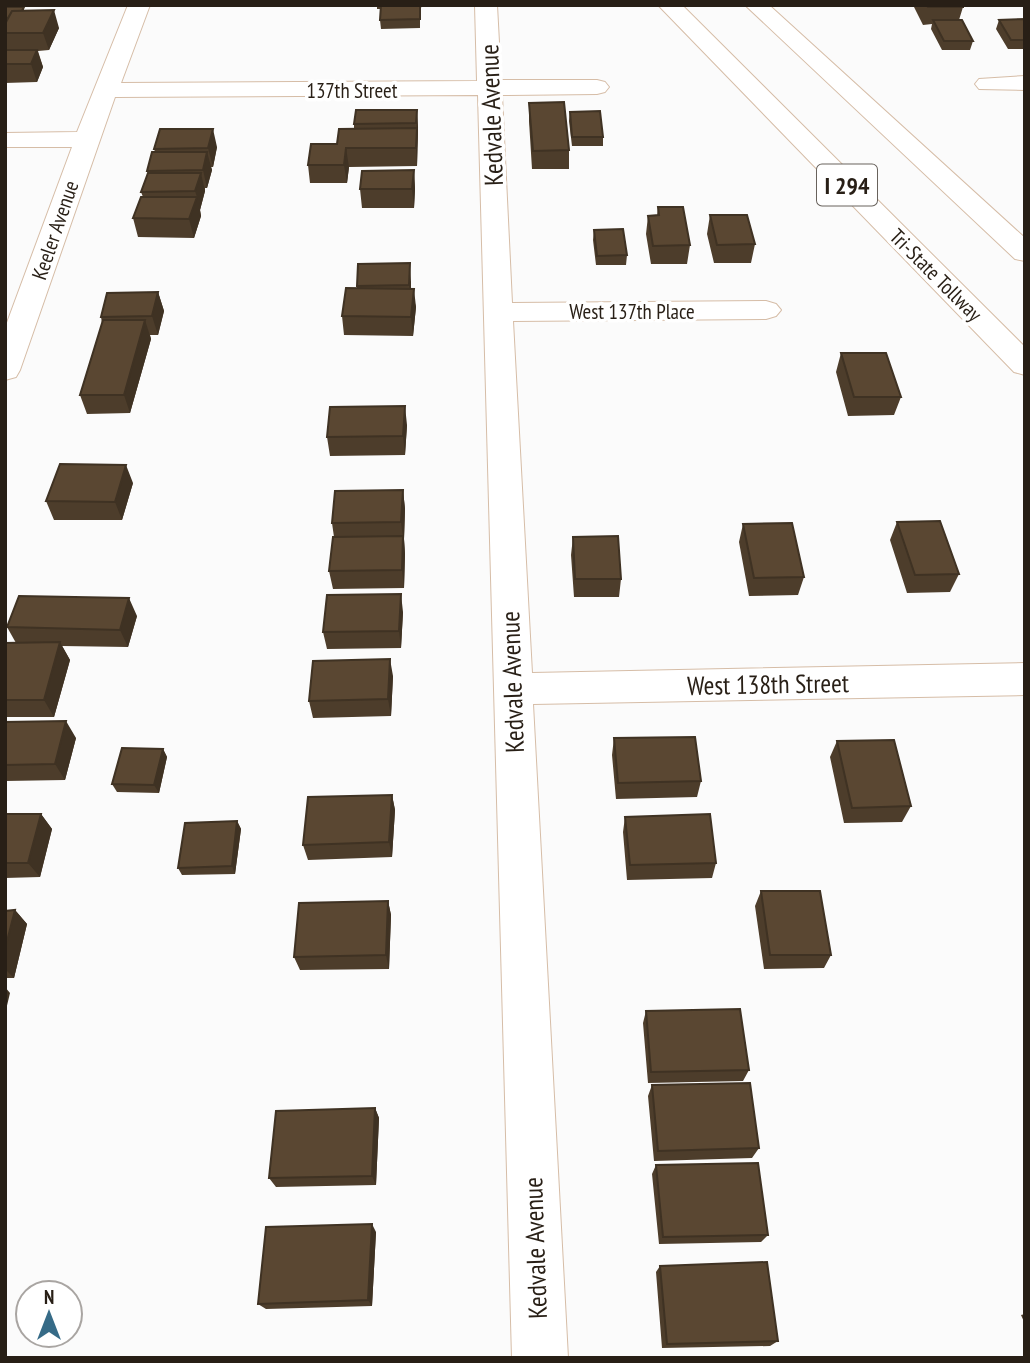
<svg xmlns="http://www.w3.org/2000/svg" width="1030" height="1363" font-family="'PT Sans Narrow',sans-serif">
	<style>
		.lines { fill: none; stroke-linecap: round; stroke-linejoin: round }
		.street-casing { stroke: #d6bda7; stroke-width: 2 }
		.highway-casing { stroke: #d6bda7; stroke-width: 2 }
		.street { fill: #fff; fill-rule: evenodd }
		.highway { fill: #fff; fill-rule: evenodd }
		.wall { fill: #4d3d2b }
		.shaded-wall { fill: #3f3223 }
		.building { fill: #5a4732; stroke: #3f3223; stroke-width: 2 }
		.labels { text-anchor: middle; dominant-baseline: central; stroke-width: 7; stroke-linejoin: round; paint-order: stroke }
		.far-street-label { font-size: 21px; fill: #281f16; stroke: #fff }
		.shield { fill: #fff; stroke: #68625c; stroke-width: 2 }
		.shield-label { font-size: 24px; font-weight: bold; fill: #281f16 }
		.street-label { font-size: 26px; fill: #281f16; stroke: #fff }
	</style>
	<rect width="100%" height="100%" fill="#fbfbfb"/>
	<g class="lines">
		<defs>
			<path id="street" d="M128 5H150L121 83 477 81 475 5H497L501 80H597L605 82 609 87 605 92 597 94 502 95 512 303 766 301 776 304 781 310 776 316 766 319 513 321 532 673 1025 663V695L533 704 568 1358H512L478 95 115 97 20 370 16 377 5 380V328L72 147H5V133L77 132Z
				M1025 76V90L979 89 975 84 979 79Z"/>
			<path id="highway" d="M658 5H682L1025 347V375L1014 372Z
				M745 5H769L1025 238V261L1015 259Z"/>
		</defs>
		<use href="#street" class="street-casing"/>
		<use href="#highway" class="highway-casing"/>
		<use href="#street" class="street"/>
		<use href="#highway" class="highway"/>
	</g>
	<path class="wall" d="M377 5H422L421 8 420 9V28L381 29 380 20 381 9H377Z
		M913 5H963V7L959 20 973 41 970 50H942L931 29 932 24 923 25Z
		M5 7 25 11 59 28 49 50 38 51 43 67 37 82 5 83V50H7L5 46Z
		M1025 19V49H1008L996 29 999 20Z
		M529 103 569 150V169H532L529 121Z
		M417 110 418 128 417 166 349 167 347 183H310L308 165 337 144 354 129V124Z
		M570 112 603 137V146H572L569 121Z
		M217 147 213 167H211L212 170 207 188H205V191L200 210 201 216 194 238 138 237 133 218 143 197 141 192 148 173 147 171 155 152 154 149Z
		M414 170 415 189 414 208H362L360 189Z
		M658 207 690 245 687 264H651L646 234 648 216H657Z
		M710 215 755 244 751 263H714L707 234Z
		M594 230 627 255 626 265H596L593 240Z
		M358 264 411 282V289L416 307 413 336 344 335 342 316 357 288Z
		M158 292 164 311 158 335H150L151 339 130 413 87 414 80 395 102 323 101 317Z
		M841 353 901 397 894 415 848 416 836 372Z
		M407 425 405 455 330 456 327 437Z
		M133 483 122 520H54L46 501Z
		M403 490 405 509 404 539 405 554 404 588 333 589 329 571 334 537 332 523Z
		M897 522 959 574 950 592 907 593 890 540Z
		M743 524 804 577 798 595 749 596 739 542Z
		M573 537 621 579 619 597H574L571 555Z
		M403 612 401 648 327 649 323 632Z
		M137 616 128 647 62 646 70 660 54 717H5V643H16L7 627Z
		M393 676 391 716 313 718 309 701Z
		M5 722 76 738 65 780 5 781Z
		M614 738 701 781 697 797 616 799 612 755Z
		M837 741 911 806 902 822 844 823 830 757Z
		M163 749 167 757 159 793 117 792 112 784Z
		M392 795 395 810 392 857 308 860 303 845Z
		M5 814H41L52 829 40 877 5 878Z
		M625 817 716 863 712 878 627 880 623 832Z
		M237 821 241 829 235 874 182 875 178 868Z
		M761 891 831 955 824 968 764 969 755 906Z
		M388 901 391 915 389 969 300 970 294 957Z
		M15 910 27 924 14 978H5V911Z
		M646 1011 749 1070 743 1081 648 1083 643 1023Z
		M652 1085 759 1148 752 1158 654 1161 648 1096Z
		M375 1108 379 1118 376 1185 276 1187 269 1178Z
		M656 1165 768 1235 761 1242 659 1244 652 1174Z
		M376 1232 372 1306 266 1309 258 1304Z
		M660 1266 778 1341 770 1346 662 1348 656 1272Z
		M1025 1314V1324L1021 1315Z"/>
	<path class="shaded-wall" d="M54 10 59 28 49 50 43 33Z
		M37 50 43 67 37 82 31 64Z
		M417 110 418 128 417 166 416 148Z
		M213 129 217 147 213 167 208 148Z
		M346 148 349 167 347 183 344 165Z
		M207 152 212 170 207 188 203 170Z
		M414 170 415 189 414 208 412 189Z
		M201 173 205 191 200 210 201 216 194 238 189 219 197 197 195 191Z
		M410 263 411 282V303L409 285Z
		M414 289 416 307 413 336 411 317Z
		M158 292 164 311 158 335 152 316Z
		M145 320 151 339 130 413 124 395Z
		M405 406 407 425 405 455 403 436Z
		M126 465 133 483 122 520 115 502Z
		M403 490 405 509 404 539 405 554 404 588 402 570 403 537 401 522Z
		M401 594 403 612 401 648 399 631Z
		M129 598 137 616 128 647 120 630Z
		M60 642 70 660 54 717 44 700Z
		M390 659 393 676 391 716 388 699Z
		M66 721 76 738 65 780 55 764Z
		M163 749 167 757 159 793 154 785Z
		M392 795 395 810 392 857 389 842Z
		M41 814 52 829 40 877 28 863Z
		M237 821 241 829 235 874 232 866Z
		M388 901 391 915 389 969 386 955Z
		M15 910 27 924 14 978 5 969V949Z
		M5 987 10 993 5 1014Z
		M375 1108 379 1118 376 1185 372 1176Z
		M372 1224 376 1232 372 1306 368 1300Z"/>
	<path class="building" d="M381 5H420V19L380 20Z
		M927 5H963V7H928Z
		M5 7H24L22 11H12L8 18H5Z
		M54 10 43 33H5V24L12 11Z
		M1025 19V40H1011L999 20Z
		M933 20H962L973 41H944Z
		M5 50H37L31 64H5Z
		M564 102 569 150 533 151 529 103Z
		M356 110H417L416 123 354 124Z
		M600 111 603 137H572L570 112Z
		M417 128 416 148H346L344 165H308L311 144H337L339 129Z
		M160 129H213L208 148 154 149Z
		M152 152H207L203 170 147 171Z
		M414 170 412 189H360L362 171Z
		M148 173H201L195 191 141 192Z
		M141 197H197L189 219 133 218Z
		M658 207H683L690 245 653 246 648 216 659 215Z
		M710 215H747L755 244 717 245Z
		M623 229 627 255 597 256 594 230Z
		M410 263 409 285 357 286 358 264Z
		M346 288 414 289 411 317 342 316Z
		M158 292 152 316 101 317 107 293Z
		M103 320H145L124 395H80Z
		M841 353H886L901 397H854Z
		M405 406 403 436 327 437 330 407Z
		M60 464 126 465 115 502 46 501Z
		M403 490 401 522 332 523 335 491Z
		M940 521 959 574 915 575 897 522Z
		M792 523 804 577 754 578 743 524Z
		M403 536 402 570 329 571 333 537Z
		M618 536 621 579H575L573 537Z
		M401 594 399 631 323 632 327 595Z
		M19 596 129 598 120 630 7 627Z
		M60 642 44 700H5V643Z
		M390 659 388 699 309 701 313 661Z
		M66 721 55 764 5 765V722Z
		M695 737 701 781 618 783 614 738Z
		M894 740 911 806 852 808 837 741Z
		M122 748 163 749 154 785 112 784Z
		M392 795 389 842 303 845 308 797Z
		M5 814H41L28 863H5Z
		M710 814 716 863 630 865 625 817Z
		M237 821 232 866 178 868 185 823Z
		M761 891H820L831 955H770Z
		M388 901 386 955 294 957 299 903Z
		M15 910 5 949V911Z
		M740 1009 749 1070 651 1072 646 1011Z
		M750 1083 759 1148 658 1151 652 1085Z
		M375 1108 372 1176 269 1178 276 1111Z
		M758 1163 768 1235 663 1237 656 1165Z
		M372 1224 368 1300 258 1304 266 1227Z
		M767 1262 778 1341 667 1344 660 1266Z"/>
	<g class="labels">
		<g class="far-street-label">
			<text x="352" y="90">137th Street</text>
			<text transform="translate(55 230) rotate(-71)">Keeler Avenue</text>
			<text transform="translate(936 275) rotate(45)">Tri-State Tollway</text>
			<text x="632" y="311">West 137th Place</text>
		</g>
		<rect class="shield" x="817" y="164.5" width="60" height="41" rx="5"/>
		<g class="shield-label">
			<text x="847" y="185">I 294</text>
		</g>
		<g class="street-label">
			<text transform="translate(491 115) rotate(-92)">Kedvale Avenue</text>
			<text transform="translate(512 682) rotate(-92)">Kedvale Avenue</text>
			<text transform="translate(768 684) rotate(-1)">West 138th Street</text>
			<text transform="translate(535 1248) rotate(-92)">Kedvale Avenue</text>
		</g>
	</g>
	<rect width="1030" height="1363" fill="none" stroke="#281f16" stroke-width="14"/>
	<g transform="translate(49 1314)"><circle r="33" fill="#ffffff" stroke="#a9a5a2" stroke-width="2"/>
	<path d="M0-5L12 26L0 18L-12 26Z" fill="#366b87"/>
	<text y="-10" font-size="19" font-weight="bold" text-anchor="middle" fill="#281f16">N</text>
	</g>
</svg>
